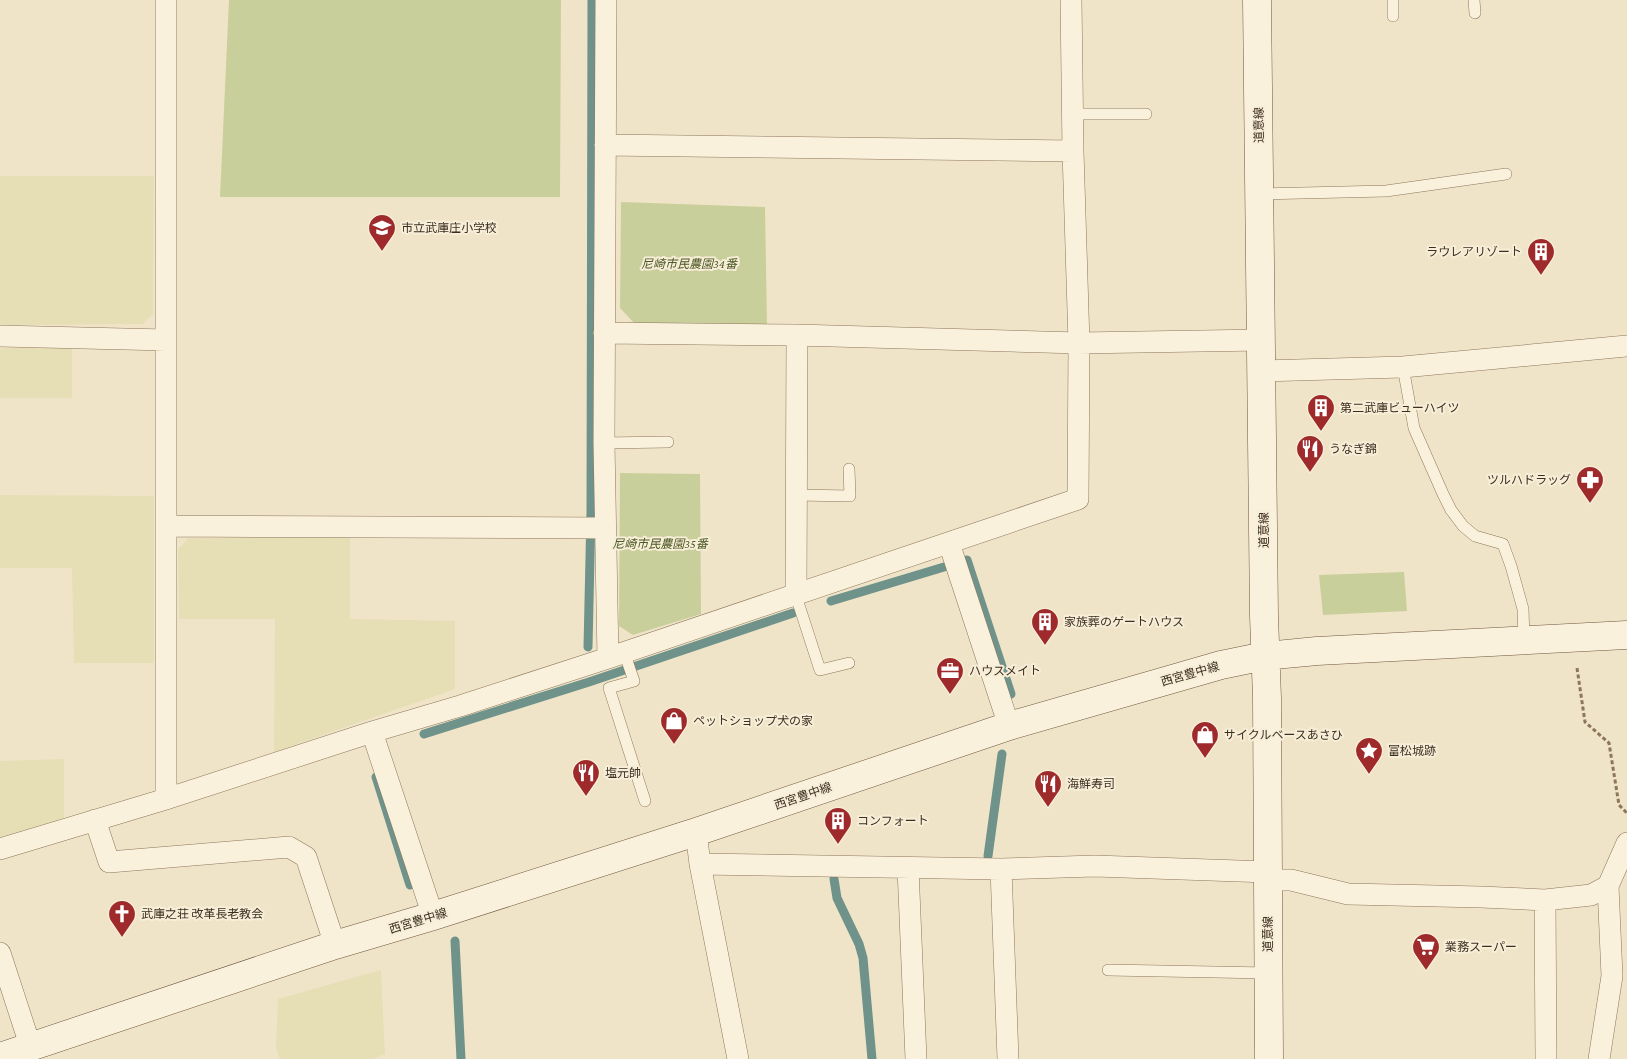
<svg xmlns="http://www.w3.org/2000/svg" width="1627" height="1059" font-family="'Crimson Pro','Noto Sans JP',serif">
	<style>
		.farmland { fill: #e6deb5 }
		.green { fill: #c9cf9b }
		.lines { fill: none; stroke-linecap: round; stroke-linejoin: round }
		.stream { stroke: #6f938a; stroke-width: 9 }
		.lane-casing { stroke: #8d765c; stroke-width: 12 }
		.street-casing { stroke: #8d765c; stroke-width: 22 }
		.secondary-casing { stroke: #6f573f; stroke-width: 29 }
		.path { stroke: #8d765c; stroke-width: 3; stroke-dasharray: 4 2.5; stroke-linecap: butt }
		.lane { stroke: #faf1dc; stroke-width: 11 }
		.street { stroke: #faf1dc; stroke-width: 21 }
		.secondary { stroke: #faf1dc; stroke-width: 28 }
		.labels { text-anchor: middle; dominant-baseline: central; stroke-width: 4; stroke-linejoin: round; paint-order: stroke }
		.street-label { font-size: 12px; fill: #3d2e20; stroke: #f7eed8 }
		.poi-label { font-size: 12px; fill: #3d2e20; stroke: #f7eed8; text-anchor: start }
		.park-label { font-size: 12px; font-style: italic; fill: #4d5a26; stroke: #f7eed8 }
	</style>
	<rect width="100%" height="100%" fill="#f0e4c8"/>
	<path class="farmland" d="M0 176H154L153 314 143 324 0 325Z
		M72 347V398H0V348Z
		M0 495 154 496V663H74L72 568H0Z
		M350 536V619L455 621V689L274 752 275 619H179L178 549 189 538Z
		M64 759V818L2 840 0 839V761Z
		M381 970 385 1054 373 1059H280L276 1048 278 999Z"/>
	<path class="green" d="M229 0H561L560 197H220Z
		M621 202 765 207 767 325 634 323 620 308Z
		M620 473 700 474 701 614 633 635 619 626Z
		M1404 572 1407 611 1323 615 1319 575Z"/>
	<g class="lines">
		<path class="stream" d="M967 560 1011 694
			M831 601 944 567
			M588 647 591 512 592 0
			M424 734 589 682 793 613
			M376 777 410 885
			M988 856 1002 754
			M834 879 837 898 859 944 863 958 872 1059
			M455 941 461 1059"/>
		<defs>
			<path id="lane" d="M1393 0V16
				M1474 0 1475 13
				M1073 114H1146
				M1260 194 1386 191 1506 174
				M1403 367 1414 428 1443 494 1451 510 1463 526 1475 536 1503 544 1511 566 1523 609 1524 640
				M604 443 668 442
				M797 495 850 496 849 469
				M796 596 820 670 849 663
				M624 652 634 681 609 688 645 801
				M1108 970 1268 973"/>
			<path id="street" d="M606 0 604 443 608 658
				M605 145 1073 151
				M604 333 797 335 1079 343 1262 340
				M0 336 166 340
				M1262 371 1403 367 1627 346
				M166 526 605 528
				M949 543 1009 726
				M796 596 797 335
				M372 732 433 916
				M166 799V0
				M95 820 109 862 289 847 306 857 335 945
				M696 832 700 864 738 1059
				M0 849 166 799 372 732 460 706 608 658 1078 499 1079 343 1073 151 1071 0
				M700 864 1001 869 1095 866 1268 872
				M908 868 916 1059
				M1001 869 1008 1059
				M1268 880H1291L1348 894 1481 897 1545 900 1591 895 1608 886 1627 843
				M1545 900 1546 1059
				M0 953 31 1048
				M1599 1059 1612 976 1608 886"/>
			<path id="secondary" d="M1257 0 1264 616 1267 698 1269 1059
				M0 1057 335 945 433 916 696 832 1009 726 1221 665 1265 656 1317 651 1627 635"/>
		</defs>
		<use href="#lane" class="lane-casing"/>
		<use href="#street" class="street-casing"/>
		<use href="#secondary" class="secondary-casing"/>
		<path class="path" d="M1577 668 1585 722 1609 743 1619 805 1627 813"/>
		<use href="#lane" class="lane"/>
		<use href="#street" class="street"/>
		<use href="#secondary" class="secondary"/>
	</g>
	<defs>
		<symbol id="school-pin" viewBox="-11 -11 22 30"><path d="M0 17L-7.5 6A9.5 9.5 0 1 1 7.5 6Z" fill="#9e2a2b" stroke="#f7eed8"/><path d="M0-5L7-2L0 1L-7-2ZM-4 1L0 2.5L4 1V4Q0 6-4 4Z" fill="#fff"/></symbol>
		<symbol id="building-pin" viewBox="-11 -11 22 30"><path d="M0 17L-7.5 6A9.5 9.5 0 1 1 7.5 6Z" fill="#9e2a2b" stroke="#f7eed8"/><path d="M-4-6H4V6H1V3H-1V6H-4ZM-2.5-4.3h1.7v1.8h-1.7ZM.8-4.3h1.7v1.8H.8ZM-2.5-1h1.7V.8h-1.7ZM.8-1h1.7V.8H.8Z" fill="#fff"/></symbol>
		<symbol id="restaurant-pin" viewBox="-11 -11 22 30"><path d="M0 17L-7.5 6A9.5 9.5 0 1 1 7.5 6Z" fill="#9e2a2b" stroke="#f7eed8"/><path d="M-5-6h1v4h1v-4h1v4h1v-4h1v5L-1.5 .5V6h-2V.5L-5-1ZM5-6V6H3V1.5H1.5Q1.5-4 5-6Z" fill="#fff"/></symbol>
		<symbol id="pharmacy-pin" viewBox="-11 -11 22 30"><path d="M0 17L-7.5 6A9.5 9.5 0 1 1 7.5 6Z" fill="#9e2a2b" stroke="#f7eed8"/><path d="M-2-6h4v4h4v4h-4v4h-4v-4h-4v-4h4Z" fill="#fff"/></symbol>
		<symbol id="office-pin" viewBox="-11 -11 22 30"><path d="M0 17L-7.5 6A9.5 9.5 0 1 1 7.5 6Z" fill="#9e2a2b" stroke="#f7eed8"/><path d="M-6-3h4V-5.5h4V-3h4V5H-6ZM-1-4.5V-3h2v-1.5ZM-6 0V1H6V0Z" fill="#fff"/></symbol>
		<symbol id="shop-pin" viewBox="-11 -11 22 30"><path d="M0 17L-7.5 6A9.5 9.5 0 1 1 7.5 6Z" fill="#9e2a2b" stroke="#f7eed8"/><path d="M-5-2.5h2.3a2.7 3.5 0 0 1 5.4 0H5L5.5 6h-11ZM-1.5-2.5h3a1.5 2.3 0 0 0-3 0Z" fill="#fff"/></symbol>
		<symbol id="sight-pin" viewBox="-11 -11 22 30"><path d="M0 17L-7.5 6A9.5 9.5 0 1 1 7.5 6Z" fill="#9e2a2b" stroke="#f7eed8"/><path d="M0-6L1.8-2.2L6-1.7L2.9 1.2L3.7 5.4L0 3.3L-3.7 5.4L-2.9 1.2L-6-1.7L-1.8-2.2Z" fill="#fff"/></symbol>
		<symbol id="church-pin" viewBox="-11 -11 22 30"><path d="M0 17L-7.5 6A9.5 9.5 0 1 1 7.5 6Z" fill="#9e2a2b" stroke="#f7eed8"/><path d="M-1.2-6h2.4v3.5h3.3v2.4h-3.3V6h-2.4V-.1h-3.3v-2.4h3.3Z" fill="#fff"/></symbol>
		<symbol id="supermarket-pin" viewBox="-11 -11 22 30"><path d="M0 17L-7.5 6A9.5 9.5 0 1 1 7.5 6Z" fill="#9e2a2b" stroke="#f7eed8"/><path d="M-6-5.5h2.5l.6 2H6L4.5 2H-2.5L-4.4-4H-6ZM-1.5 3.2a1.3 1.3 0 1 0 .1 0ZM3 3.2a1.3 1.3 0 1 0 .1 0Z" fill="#fff"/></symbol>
	</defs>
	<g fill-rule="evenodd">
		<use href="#school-pin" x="366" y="212" width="32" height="43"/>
		<use href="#building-pin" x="1525" y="236" width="32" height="43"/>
		<use href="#building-pin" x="1305" y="392" width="32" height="43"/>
		<use href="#restaurant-pin" x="1294" y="433" width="32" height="43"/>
		<use href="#pharmacy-pin" x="1574" y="464" width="32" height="43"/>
		<use href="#building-pin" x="1029" y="606" width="32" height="43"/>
		<use href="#office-pin" x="934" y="655" width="32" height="43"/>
		<use href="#shop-pin" x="658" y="705" width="32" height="43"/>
		<use href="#shop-pin" x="1189" y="719" width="32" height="43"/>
		<use href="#sight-pin" x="1353" y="735" width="32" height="43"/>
		<use href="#restaurant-pin" x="570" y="757" width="32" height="43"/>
		<use href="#restaurant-pin" x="1032" y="768" width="32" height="43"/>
		<use href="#building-pin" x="822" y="805" width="32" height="43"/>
		<use href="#church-pin" x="106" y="898" width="32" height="43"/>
		<use href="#supermarket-pin" x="1410" y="931" width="32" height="43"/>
	</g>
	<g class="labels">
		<g class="street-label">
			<text transform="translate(1259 125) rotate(-91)">道意線</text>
			<text transform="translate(1264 530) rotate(-90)">道意線</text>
			<text transform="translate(1190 674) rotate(-16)">西宮豊中線</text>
			<text transform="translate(803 796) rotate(-19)">西宮豊中線</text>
			<text transform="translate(418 921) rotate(-17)">西宮豊中線</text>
			<text transform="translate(1268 934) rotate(-90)">道意線</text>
		</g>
		<g class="poi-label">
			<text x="401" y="228">市立武庫庄小学校</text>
			<text x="1522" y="252" text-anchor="end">ラウレアリゾート</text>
			<text x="1340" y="408">第二武庫ビューハイツ</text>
			<text x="1329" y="449">うなぎ錦</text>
			<text x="1571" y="480" text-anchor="end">ツルハドラッグ</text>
			<text x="1064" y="622">家族葬のゲートハウス</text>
			<text x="969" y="671">ハウスメイト</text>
			<text x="693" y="721">ペットショップ犬の家</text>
			<text x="1224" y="735">サイクルベースあさひ</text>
			<text x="1388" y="751">富松城跡</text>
			<text x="605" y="773">塩元帥</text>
			<text x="1067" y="784">海鮮寿司</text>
			<text x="857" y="821">コンフォート</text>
			<text x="141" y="914">武庫之荘 改革長老教会</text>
			<text x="1445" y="947">業務スーパー</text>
		</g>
		<g class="park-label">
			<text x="689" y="264">尼崎市民農園34番</text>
			<text x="660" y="544">尼崎市民農園35番</text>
		</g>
	</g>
</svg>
